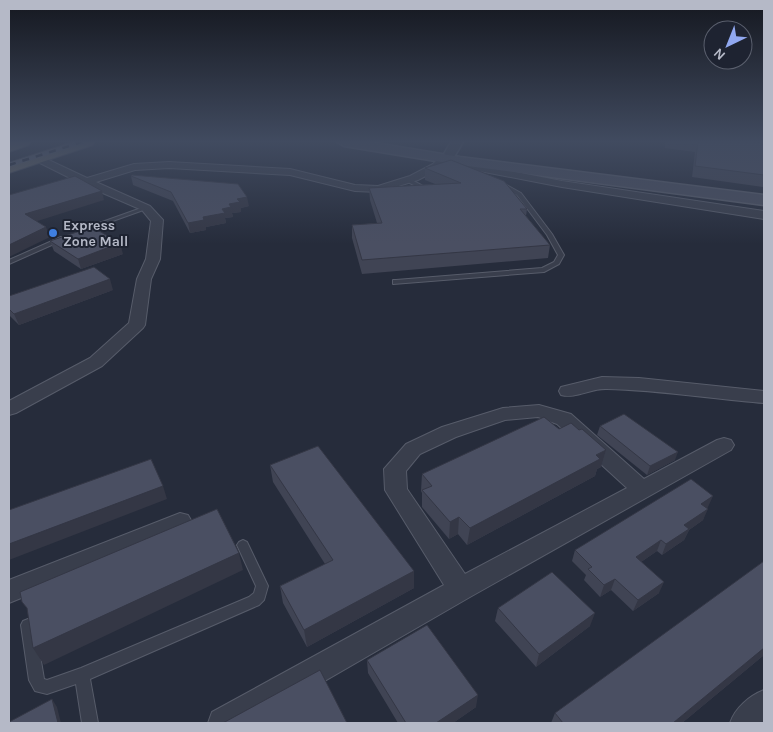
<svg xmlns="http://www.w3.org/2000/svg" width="773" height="732" font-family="Karla,sans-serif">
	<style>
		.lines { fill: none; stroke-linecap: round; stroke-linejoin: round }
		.service-casing { stroke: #575c6a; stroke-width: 2 }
		.minor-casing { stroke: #575c6a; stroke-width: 2 }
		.tertiary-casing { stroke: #575c6a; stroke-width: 3 }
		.secondary-casing { stroke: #575c6a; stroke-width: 3 }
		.trunk-casing { stroke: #444957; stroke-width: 2 }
		.service { fill: #393e4c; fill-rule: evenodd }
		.minor { fill: #393e4c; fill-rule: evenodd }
		.tertiary { fill: #393e4c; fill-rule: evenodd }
		.secondary { fill: #484d5e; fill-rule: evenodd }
		.trunk { fill: #646462; fill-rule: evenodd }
		.rail-casing { stroke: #5c6272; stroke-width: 4 }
		.rail { stroke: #1e2331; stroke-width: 2.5; stroke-dasharray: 7; stroke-linecap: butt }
		.wall { fill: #404454 }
		.shaded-wall { fill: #343745 }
		.building { fill: #4a4f62; stroke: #343745 }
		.shop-dot { fill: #3f7fe0; stroke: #1e2331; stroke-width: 2 }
		.labels { text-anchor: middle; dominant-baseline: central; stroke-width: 4; stroke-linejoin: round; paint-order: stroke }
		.far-poi-label { font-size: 14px; font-weight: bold; fill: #b5b9c7; stroke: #1e2331; text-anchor: start }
	</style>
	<rect width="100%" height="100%" fill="#262c3b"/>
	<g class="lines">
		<defs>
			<path id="service" d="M406 179H410L432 191 427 192 406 181Z
				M503 183 521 193 552 234 564 255 559 264 544 272 393 284V280H396L542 268 554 262 558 255 547 235 517 195 501 186V184Z
				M144 207 149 208 82 232 77 231Z
				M61 237 63 238V240L9 264V260Z
				M243 540 247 542 268 586 264 600 259 605 90 679 98 723H82L76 684 47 694 35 691 29 680 21 625 23 621 28 619 33 621 35 625 44 679 47 680 81 668 249 597 254 593 256 586 237 545 239 542Z"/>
			<path id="minor" d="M38 155 87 178 134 164 169 162 290 169 355 185 378 186 410 176 433 164 441 156H449L450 158 441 168 418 180 379 192 355 191 290 175 169 168 135 170 96 182 150 206 163 220 160 259 151 279 145 325 143 328 102 366 16 413 9 415V401L90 358 129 323 137 279 146 259 151 221 142 210 82 184 34 160V156Z
				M455 164H474L562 181 764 211V219L562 187 474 170 451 169 450 167Z
				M602 377 639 378 764 391V403C712 399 659 390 607 389 591 388 576 399 561 395L559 391 561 387Z
				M539 405 571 414 644 479 717 440 724 438 731 440 734 445 731 450 470 597 252 723H208L212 712 444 585 385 490 384 469 406 444 442 427 503 408ZM538 417 557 424 627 488 465 574 407 489 406 471 420 454 456 437 505 420Z
				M180 513 188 515 192 522 188 529 9 603V580Z
				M764 690V723H730C735 708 749 696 764 690Z"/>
			<path id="tertiary" d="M451 142H463L454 157 450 158 444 154Z"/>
			<path id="secondary" d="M337 142H369L460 157 764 195V205L460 165 344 146Z"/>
			<path id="trunk" d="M9 142H31L29 145 9 152Z
				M73 142H95L93 145 9 173V163Z"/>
		</defs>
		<use href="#service" class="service-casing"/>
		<use href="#minor" class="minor-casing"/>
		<use href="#tertiary" class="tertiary-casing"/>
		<use href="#secondary" class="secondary-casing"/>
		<use href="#trunk" class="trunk-casing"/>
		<use href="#service" class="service"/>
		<use href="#minor" class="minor"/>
		<use href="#tertiary" class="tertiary"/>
		<use href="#secondary" class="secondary"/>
		<use href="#trunk" class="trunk"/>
		<defs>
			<path id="rail" d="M9 165 82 142"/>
		</defs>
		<use href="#rail" class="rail-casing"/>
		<use href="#rail" class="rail"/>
	</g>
	<path class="wall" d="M665 142H764V184L763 187 692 177 695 152 665 148Z
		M425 168 527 209 526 216 550 245 548 258 362 274 352 238V225L377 223 370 200 369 188 435 184 425 180Z
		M131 176 249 206 241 208V212L232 213 233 217 225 218 226 223 206 227V230L190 233 173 201 133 185Z
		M50 241 123 254 81 269 54 251Z
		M113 290 19 325 9 315V309Z
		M600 426 675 460 647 475 597 435Z
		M559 429 606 450 601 467 597 469 595 476 467 545 458 534 449 539 422 507V493L421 491 422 474Z
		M270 465 414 571V588L307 647 283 603 280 586 325 564 273 482Z
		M708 507 707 508 703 520 689 530 684 540 662 555 657 551 641 562 659 593 633 611 611 590 600 597 584 580 586 575 572 561 575 550Z
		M498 608 590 626 536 667 495 621Z
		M764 655 682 723H551L555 713Z
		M367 660 476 707 453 723H398L368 673Z"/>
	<path class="shaded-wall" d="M102 191 104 200 28 224 25 214Z
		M247 197 249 206 241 208V212L232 213 233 217 225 218 226 223 206 227V230L190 233 188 223 203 217 229 204 237 199Z
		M46 227 50 237 9 257V245Z
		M120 243 123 254 81 269 78 259Z
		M110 279 113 290 19 325 14 314Z
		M606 450 601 467 597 469 595 476 467 545 470 528Z
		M678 452 675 460 647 475 650 466Z
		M163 486 167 499 9 560V544Z
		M713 496 708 507 696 515 701 504Z
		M708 509 703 520 689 530 684 540 662 555 666 544 684 525Z
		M459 517 458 534 449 539 450 522Z
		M661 540 657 551 632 568 636 557Z
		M239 553 243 570 44 665 33 648Z
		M414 571V588L307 647 304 630Z
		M615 579 611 590 600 597 604 585Z
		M664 582 659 593 633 611 638 600Z
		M595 613 590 626 536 667 539 654Z
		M764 648V655L682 723H673Z
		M478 695 476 707 453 723H436Z
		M52 699 57 707 61 723H58Z"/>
	<path class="building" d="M698 142H757L764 145V175L695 166Z
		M451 160 504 181 527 209H520L550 245 362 260 352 225 382 223 369 188 461 183 425 168Z
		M132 175 238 184 247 197 237 199 240 202 229 204 231 207 222 209 225 213 203 217 204 220 188 223 171 192 131 176Z
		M75 176 102 191 25 214 46 227 9 245V195Z
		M92 227 120 243 78 259 50 241Z
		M94 267 110 279 14 314 9 309V296Z
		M624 414 678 452 650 466 600 426Z
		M544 417 559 429 571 423 579 430 582 429 606 450 596 455 600 459 470 528 459 517 450 522 422 490 432 486 422 474Z
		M318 446 414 571 304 630 280 586 333 560 270 465Z
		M151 459 163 486 9 544V510Z
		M691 479 713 496 701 504 708 509 684 525 689 529 666 544 661 540 636 557 664 582 638 600 615 579 604 585 588 569 592 567 575 550Z
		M217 509 239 553 33 648 27 608 22 602 20 592Z
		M764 561V648L673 723H563L555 713Z
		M552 572 595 613 539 654 498 608Z
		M427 625 478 695 436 723H406L367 660Z
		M320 670 347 723H223Z
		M52 699 58 723H9V722Z"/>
	<linearGradient id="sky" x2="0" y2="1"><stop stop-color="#151820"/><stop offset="0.58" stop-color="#414b60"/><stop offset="1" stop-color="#414b60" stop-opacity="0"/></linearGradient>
	<rect width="773" height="244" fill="url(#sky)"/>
	<circle class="shop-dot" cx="53" cy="233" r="5"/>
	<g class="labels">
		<g class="far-poi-label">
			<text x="63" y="225">Express<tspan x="63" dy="16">Zone Mall</tspan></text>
		</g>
	</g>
	<rect width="773" height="732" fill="none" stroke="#b5b9c7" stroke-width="20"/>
	<g transform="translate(728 45) rotate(223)"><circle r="24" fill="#1e2331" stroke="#5a5f6d"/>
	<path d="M0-4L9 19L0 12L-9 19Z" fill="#91a8f0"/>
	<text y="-8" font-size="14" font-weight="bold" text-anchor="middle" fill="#b5b9c7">N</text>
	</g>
</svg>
